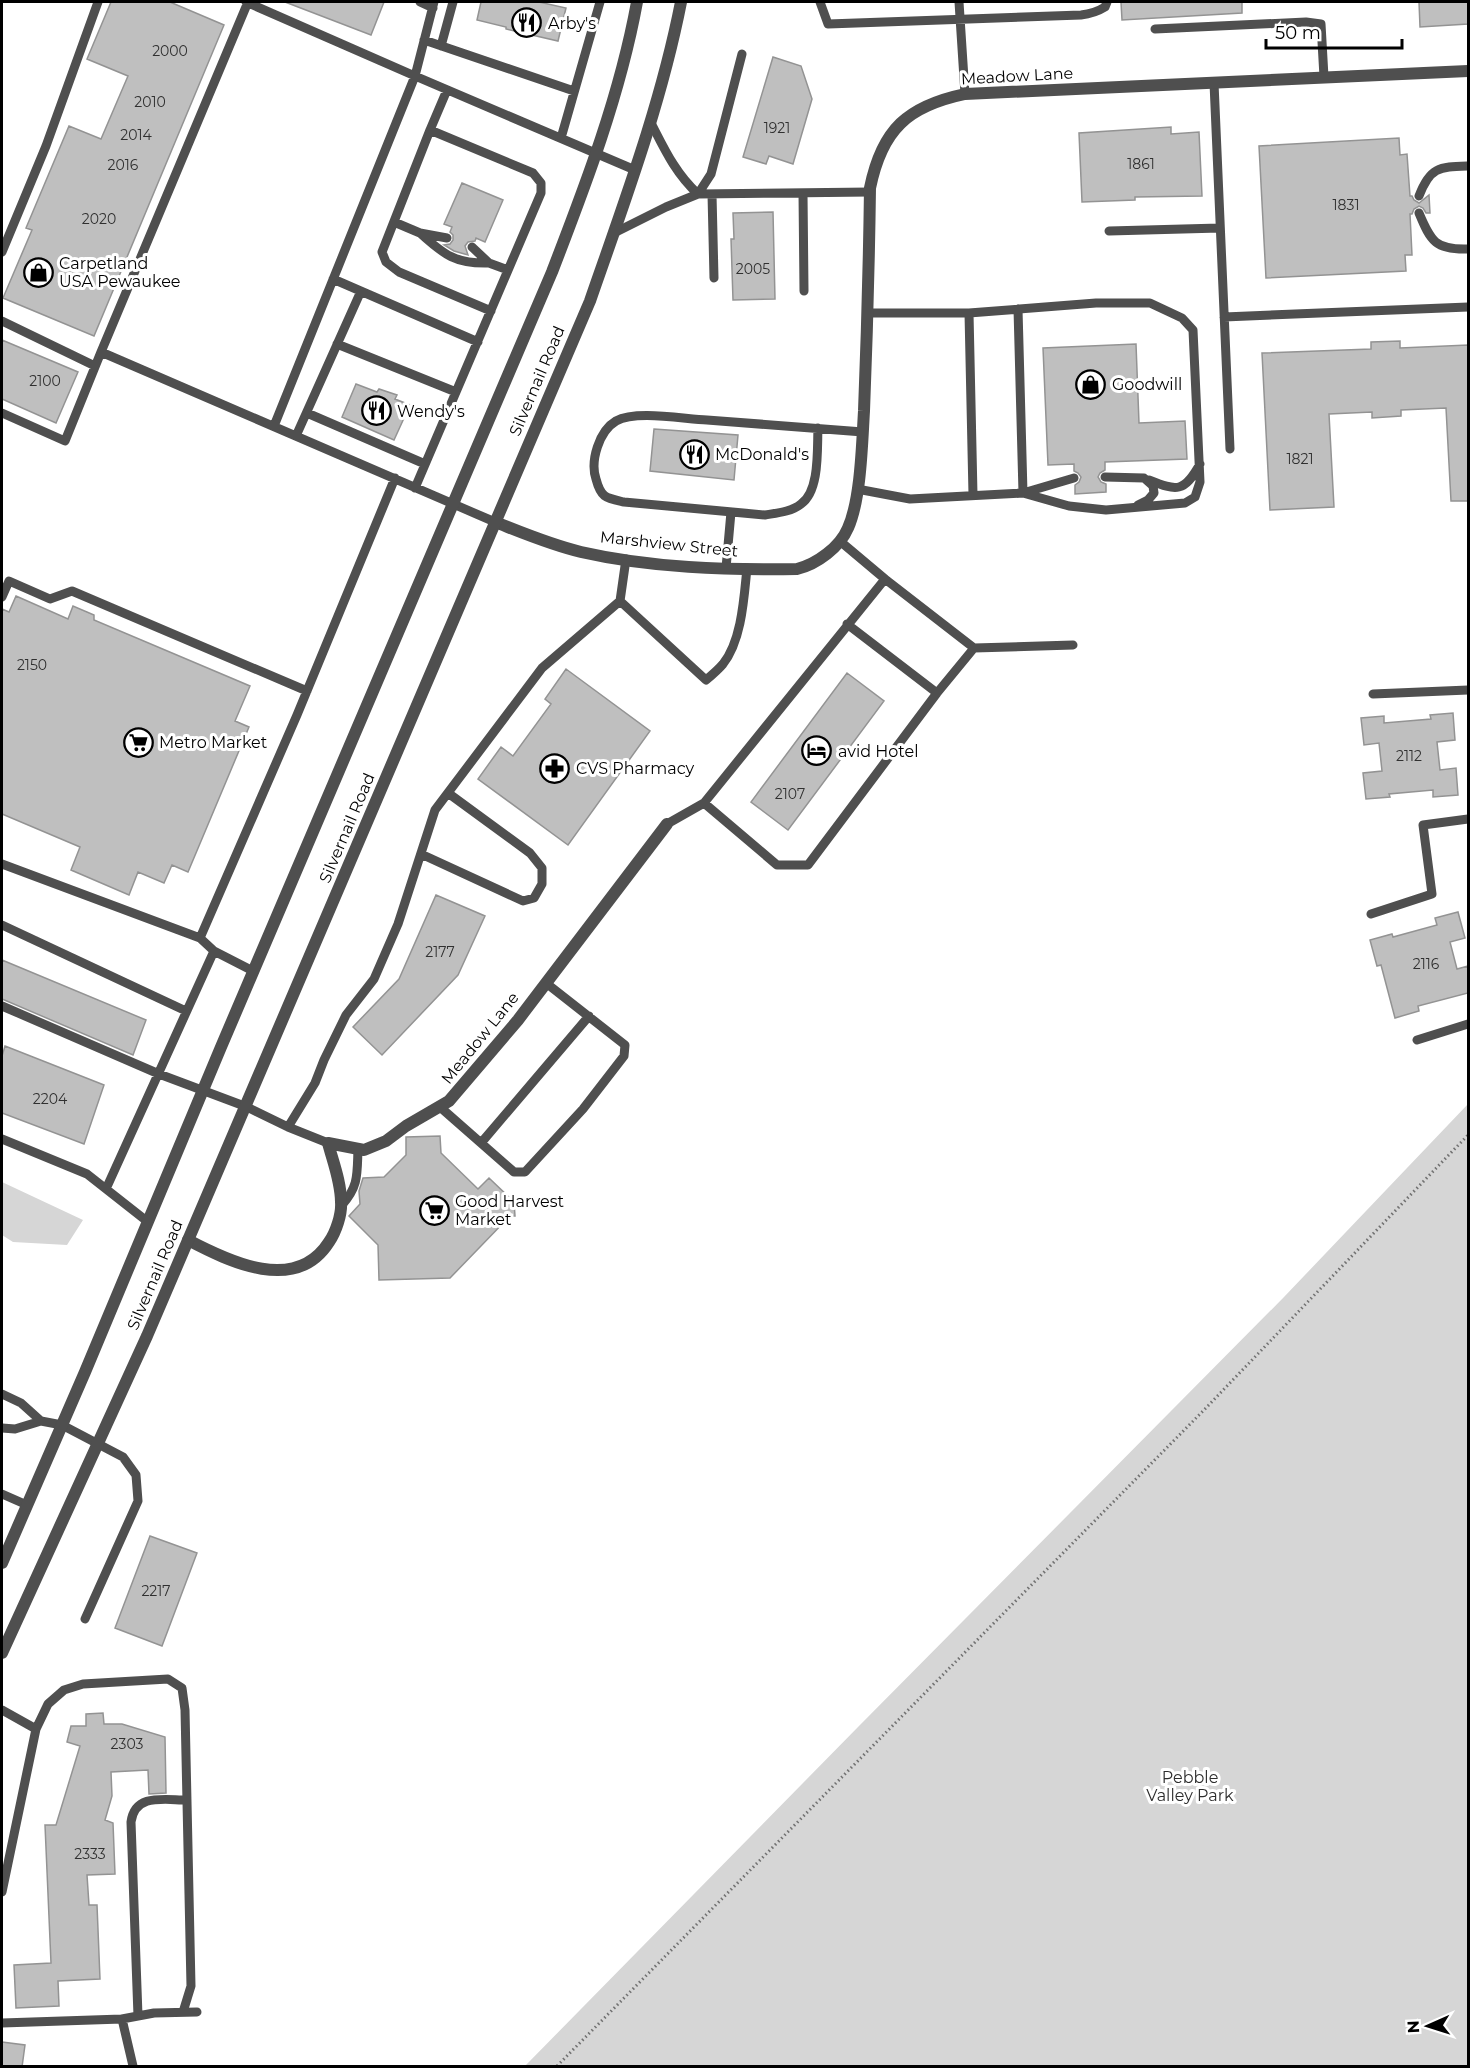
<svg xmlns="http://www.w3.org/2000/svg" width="1470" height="2068" font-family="Montserrat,sans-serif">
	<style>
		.green { fill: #d6d6d6 }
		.building { fill: #bfbfbf; stroke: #939393; stroke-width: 1.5 }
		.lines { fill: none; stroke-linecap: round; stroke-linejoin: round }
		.path { stroke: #717171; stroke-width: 3; stroke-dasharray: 1.5 3; stroke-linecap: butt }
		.service { stroke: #4f4f4f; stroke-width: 9 }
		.minor { stroke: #4f4f4f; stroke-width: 12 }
		.tertiary { stroke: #4f4f4f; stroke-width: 12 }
		.labels { text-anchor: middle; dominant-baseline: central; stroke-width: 6; stroke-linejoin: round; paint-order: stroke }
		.number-label { font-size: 14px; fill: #303030 }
		.poi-label { font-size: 16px; fill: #000; stroke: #fff; text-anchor: start }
		.street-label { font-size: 16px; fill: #000; stroke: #fff }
		.park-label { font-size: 16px; fill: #2d2d2d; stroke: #fff }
	</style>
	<rect width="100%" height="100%" fill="#fff"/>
	<path class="green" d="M1468 1104V2066H525L858 1727 1284 1297Z
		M2 1182 83 1220 67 1245 13 1242 2 1235Z"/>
	<path class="building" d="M111 2H170L224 25 94 336 3 298 32 230 26 228 69 126 101 139 128 76 87 59Z
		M285 2H384L371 35Z
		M481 2H539L566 8 558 41 506 29V27L477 20Z
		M1121 2H1242V13L1122 20Z
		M1419 2H1468V24L1420 27Z
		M773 57 801 66 812 99 793 164 769 156 766 164 743 157Z
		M1171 127V134L1199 132 1202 196 1135 197V200L1082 202 1079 133Z
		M1399 138 1400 155 1407 154 1410 196H1412L1414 200 1419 203 1429 195 1430 213H1426L1423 208 1419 206 1414 209 1412 214H1410L1412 255H1405L1406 271 1266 278 1259 146Z
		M462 183 503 200 485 242 476 238 475 241 468 242 465 246 468 255 454 251 444 245 450 244 453 240V235L450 232 452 227 444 224Z
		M773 212 775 299 733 300 731 239H734L733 213Z
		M2 340 78 372 56 423 2 399Z
		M1400 341V348L1468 345V501H1451L1446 408 1401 410V416L1372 418V412L1329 414 1334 507 1270 510 1262 353 1371 349V342Z
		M1136 344 1139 423 1185 421 1187 459 1105 462V470L1100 473 1098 477 1101 482 1106 484V492L1075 494V485L1079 482 1081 477 1078 473 1074 471V464L1048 465 1043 348Z
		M356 384 377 392 379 389 397 395 395 399 410 405 394 440 342 417Z
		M654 429 738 435 734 480 650 471Z
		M16 596 68 619 73 606 94 615V620L250 686 235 721 249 727 188 872 172 865 164 883 138 872 129 895 71 870 80 847 2 814V609L9 612Z
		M566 669 650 731 568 845 478 779 501 747 513 756 551 704 545 699Z
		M847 673 884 701 788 830 751 802Z
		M1453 713 1455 740 1437 742 1440 770 1456 768 1458 795 1433 797V790L1389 794 1390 797 1366 799 1363 773 1382 771 1379 743 1364 745 1361 718 1384 716V723L1431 719 1430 715Z
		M436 895 485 916 458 975 382 1055 353 1027 399 979Z
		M1458 912 1465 938 1450 942 1457 969 1468 966V993L1418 1006 1419 1011 1395 1018 1381 965 1377 966 1370 940 1392 934 1393 937 1437 925 1435 918Z
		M2 960 146 1020 133 1055 2 999Z
		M5 1046 104 1085 84 1144 2 1113V1056Z
		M440 1136 441 1153 478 1189 489 1178 514 1202 515 1216H510L450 1278 379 1280 378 1245 349 1216 360 1204 359 1191 363 1178 384 1177 406 1155V1137Z
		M150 1536 197 1553 162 1646 115 1628Z
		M103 1713 104 1724H122L165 1737 166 1793 149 1794 148 1770 111 1772 112 1796 105 1820 113 1823 115 1874 87 1875 89 1905H97L100 1979 58 1981 59 2006 16 2008 14 1965 51 1963 45 1825H56L80 1746 67 1742 71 1726H86V1714Z
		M2 2042 25 2045 22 2067H2Z"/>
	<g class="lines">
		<path class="path" d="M557 2066 1204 1410 1468 1135"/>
		<path class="service" d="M246 2 415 76 635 170
			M248 2 101 352 495 522
			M420 2 433 8
			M820 2 828 24 1081 15C1090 14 1097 12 1105 7L1107 2
			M959 2 965 94
			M1155 29 1306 22 1321 24 1324 77
			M424 40 574 91
			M441 46 453 2
			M1214 83 1230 449
			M650 121C664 148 675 173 698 194
			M430 130 382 252 386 262 399 272 491 311
			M561 138 600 2
			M803 193 804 291
			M698 194 711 174 742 54
			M712 194 714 278
			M1419 196C1430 167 1439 167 1468 166
			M1419 213C1431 242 1436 250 1468 249
			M394 222 420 233 447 238
			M1109 231 1220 228
			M420 233C444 255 456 264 489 263
			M614 233 666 207 698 194 870 192
			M472 247 489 263 508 270
			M2 252 46 146 98 2
			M333 279 478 342
			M1018 309 1023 493
			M867 313H969L1096 303H1150L1182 318 1193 330 1200 482 1195 497 1185 503 1106 510 1069 506 1023 493
			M969 313 973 495
			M1224 317 1468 307
			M2 321 95 366
			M337 344 456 392
			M2 413 65 441 101 352
			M307 413 425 464
			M274 426 415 76 434 2
			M818 428C817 449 820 491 801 504 791 512 777 513 765 515L624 502C606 498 601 498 596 479 590 461 599 431 616 421 636 410 683 419 707 420 759 424 811 428 863 432
			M296 436 361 291
			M1105 477 1144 478 1153 486 1154 493 1148 500 1138 505
			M1149 480C1177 491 1184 493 1200 464
			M415 488 541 193V183L533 173 430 130 447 90
			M857 489 910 499 1023 493 1074 478
			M726 568 731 512
			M2 597 9 581 50 599 72 591 307 691
			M620 601 706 680C712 675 718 670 723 664 742 640 744 597 747 568
			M847 624 937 693 974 648 885 579
			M974 648 1073 645
			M1373 694 1468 690
			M704 803 777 865H808L937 693
			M667 824 704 803 885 579 841 542
			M421 854 523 901 534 898 542 884V868L530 853 448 793
			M2 864 200 938
			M1371 914 1432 894 1423 825 1468 819
			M2 925 186 1011
			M253 971 214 951 200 938 297 715 395 478
			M2 1006 159 1074 247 1107 288 1127 328 1143
			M1417 1040 1468 1024
			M440 1107 514 1172H525L583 1109 624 1056 625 1045 546 983
			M288 1127 315 1083 324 1060 346 1015 374 979 398 924 435 810 542 668 620 601 626 559
			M2 1139 87 1174 148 1222
			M481 1143 589 1016
			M106 1189 214 951
			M342 1205C359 1186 357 1174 358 1149
			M2 1394 21 1403 41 1421 15 1429 2 1428
			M41 1421 62 1425 123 1457 136 1475 138 1501 85 1619
			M2 1494 27 1505
			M2 1710 36 1729
			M2 1892 36 1729 48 1704 64 1690 83 1684 168 1679 182 1688 185 1710 191 1986 183 2012
			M138 2016 131 1822C135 1793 164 1800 187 1800
			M122 2019 133 2066
			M2 2023 122 2019 154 2013 197 2012"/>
		<path class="minor" d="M495 522C523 533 551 545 581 552 651 568 726 570 797 569 817 564 840 547 848 528 861 499 862 443 864 411 867 336 869 262 870 188 882 129 908 106 965 94L1468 71
			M188 1240C230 1262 296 1294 329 1242 336 1232 342 1214 341 1202 341 1182 333 1162 328 1143L364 1150 386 1141 406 1126 449 1101 518 1020 667 824"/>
		<path class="tertiary" d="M2 1563 85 1372 221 1047 552 272C586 184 620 95 637 2
			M2 1653 147 1336 590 301C624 203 661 104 681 2"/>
	</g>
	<defs>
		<symbol id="restaurant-ring" viewBox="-11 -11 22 22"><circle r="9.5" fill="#fff" stroke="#000" stroke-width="1.5"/><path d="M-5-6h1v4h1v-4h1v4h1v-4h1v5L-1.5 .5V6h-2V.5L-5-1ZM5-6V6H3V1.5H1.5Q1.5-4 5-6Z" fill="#000"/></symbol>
		<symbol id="shop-ring" viewBox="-11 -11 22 22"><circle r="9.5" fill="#fff" stroke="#000" stroke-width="1.5"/><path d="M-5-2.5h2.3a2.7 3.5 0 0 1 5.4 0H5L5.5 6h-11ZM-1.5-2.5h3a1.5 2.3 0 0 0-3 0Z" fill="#000"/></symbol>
		<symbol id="supermarket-ring" viewBox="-11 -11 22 22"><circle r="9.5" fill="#fff" stroke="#000" stroke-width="1.5"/><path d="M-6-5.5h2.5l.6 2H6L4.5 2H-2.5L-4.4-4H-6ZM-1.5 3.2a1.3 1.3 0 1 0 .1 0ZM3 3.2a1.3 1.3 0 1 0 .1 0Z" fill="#000"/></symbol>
		<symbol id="hotel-ring" viewBox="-11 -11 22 22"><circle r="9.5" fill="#fff" stroke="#000" stroke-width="1.5"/><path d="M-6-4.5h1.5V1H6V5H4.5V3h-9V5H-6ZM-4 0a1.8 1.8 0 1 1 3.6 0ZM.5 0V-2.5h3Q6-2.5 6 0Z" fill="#000"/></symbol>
		<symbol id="pharmacy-ring" viewBox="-11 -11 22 22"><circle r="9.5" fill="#fff" stroke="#000" stroke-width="1.5"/><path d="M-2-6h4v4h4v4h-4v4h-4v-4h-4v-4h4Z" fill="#000"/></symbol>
	</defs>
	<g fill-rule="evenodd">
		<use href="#restaurant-ring" x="510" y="6" width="33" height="33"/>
		<use href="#shop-ring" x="22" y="256" width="33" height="33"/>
		<use href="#shop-ring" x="1074" y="368" width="33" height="33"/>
		<use href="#restaurant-ring" x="360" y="394" width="33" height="33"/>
		<use href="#restaurant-ring" x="678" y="438" width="33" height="33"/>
		<use href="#supermarket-ring" x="122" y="726" width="33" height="33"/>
		<use href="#hotel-ring" x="800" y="734" width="33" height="33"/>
		<use href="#pharmacy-ring" x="538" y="752" width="33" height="33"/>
		<use href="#supermarket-ring" x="418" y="1194" width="33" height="33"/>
	</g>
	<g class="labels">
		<g class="number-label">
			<text x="170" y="51">2000</text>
			<text x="150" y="102">2010</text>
			<text x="777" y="128">1921</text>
			<text x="136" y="135">2014</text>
			<text x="1141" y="164">1861</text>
			<text x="123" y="165">2016</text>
			<text x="1346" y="205">1831</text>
			<text x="99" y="219">2020</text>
			<text x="753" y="269">2005</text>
			<text x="45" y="381">2100</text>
			<text x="1300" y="459">1821</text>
			<text x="32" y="665">2150</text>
			<text x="1409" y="756">2112</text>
			<text x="790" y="794">2107</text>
			<text x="440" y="952">2177</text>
			<text x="1426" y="964">2116</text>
			<text x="50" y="1099">2204</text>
			<text x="156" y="1591">2217</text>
			<text x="127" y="1744">2303</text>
			<text x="90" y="1854">2333</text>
		</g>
		<g class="poi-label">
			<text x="548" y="23">Arby's</text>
			<text x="59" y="263">Carpetland<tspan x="59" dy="18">USA Pewaukee</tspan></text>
			<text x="1112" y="384">Goodwill</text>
			<text x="397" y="411">Wendy's</text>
			<text x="715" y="454">McDonald's</text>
			<text x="159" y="742">Metro Market</text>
			<text x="838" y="751">avid Hotel</text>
			<text x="576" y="768">CVS Pharmacy</text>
			<text x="455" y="1201">Good Harvest<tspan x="455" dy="18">Market</tspan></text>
		</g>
		<g class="street-label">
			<text transform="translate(1017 76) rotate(-3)">Meadow Lane</text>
			<text transform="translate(537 381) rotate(-67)">Silvernail Road</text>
			<text transform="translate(669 544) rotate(6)">Marshview Street</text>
			<text transform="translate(347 828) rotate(-67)">Silvernail Road</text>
			<text transform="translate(480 1038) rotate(-51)">Meadow Lane</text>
			<text transform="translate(155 1275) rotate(-67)">Silvernail Road</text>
		</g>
		<g class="park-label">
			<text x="1190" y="1777">Pebble<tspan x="1190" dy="18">Valley Park</tspan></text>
		</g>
	</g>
	<rect width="1470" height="2068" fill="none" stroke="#000000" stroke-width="6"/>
	<g transform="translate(1428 2026) rotate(267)" stroke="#ffffff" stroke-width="4.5" paint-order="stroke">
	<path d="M0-4.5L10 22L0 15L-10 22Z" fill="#000000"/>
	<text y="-9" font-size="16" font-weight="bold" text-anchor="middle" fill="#000000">N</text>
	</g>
	<path d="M1266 39v9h136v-9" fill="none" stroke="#000000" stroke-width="3"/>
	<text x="1275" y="39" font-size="18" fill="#000000" stroke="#ffffff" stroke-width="4.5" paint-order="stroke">50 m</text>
</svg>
